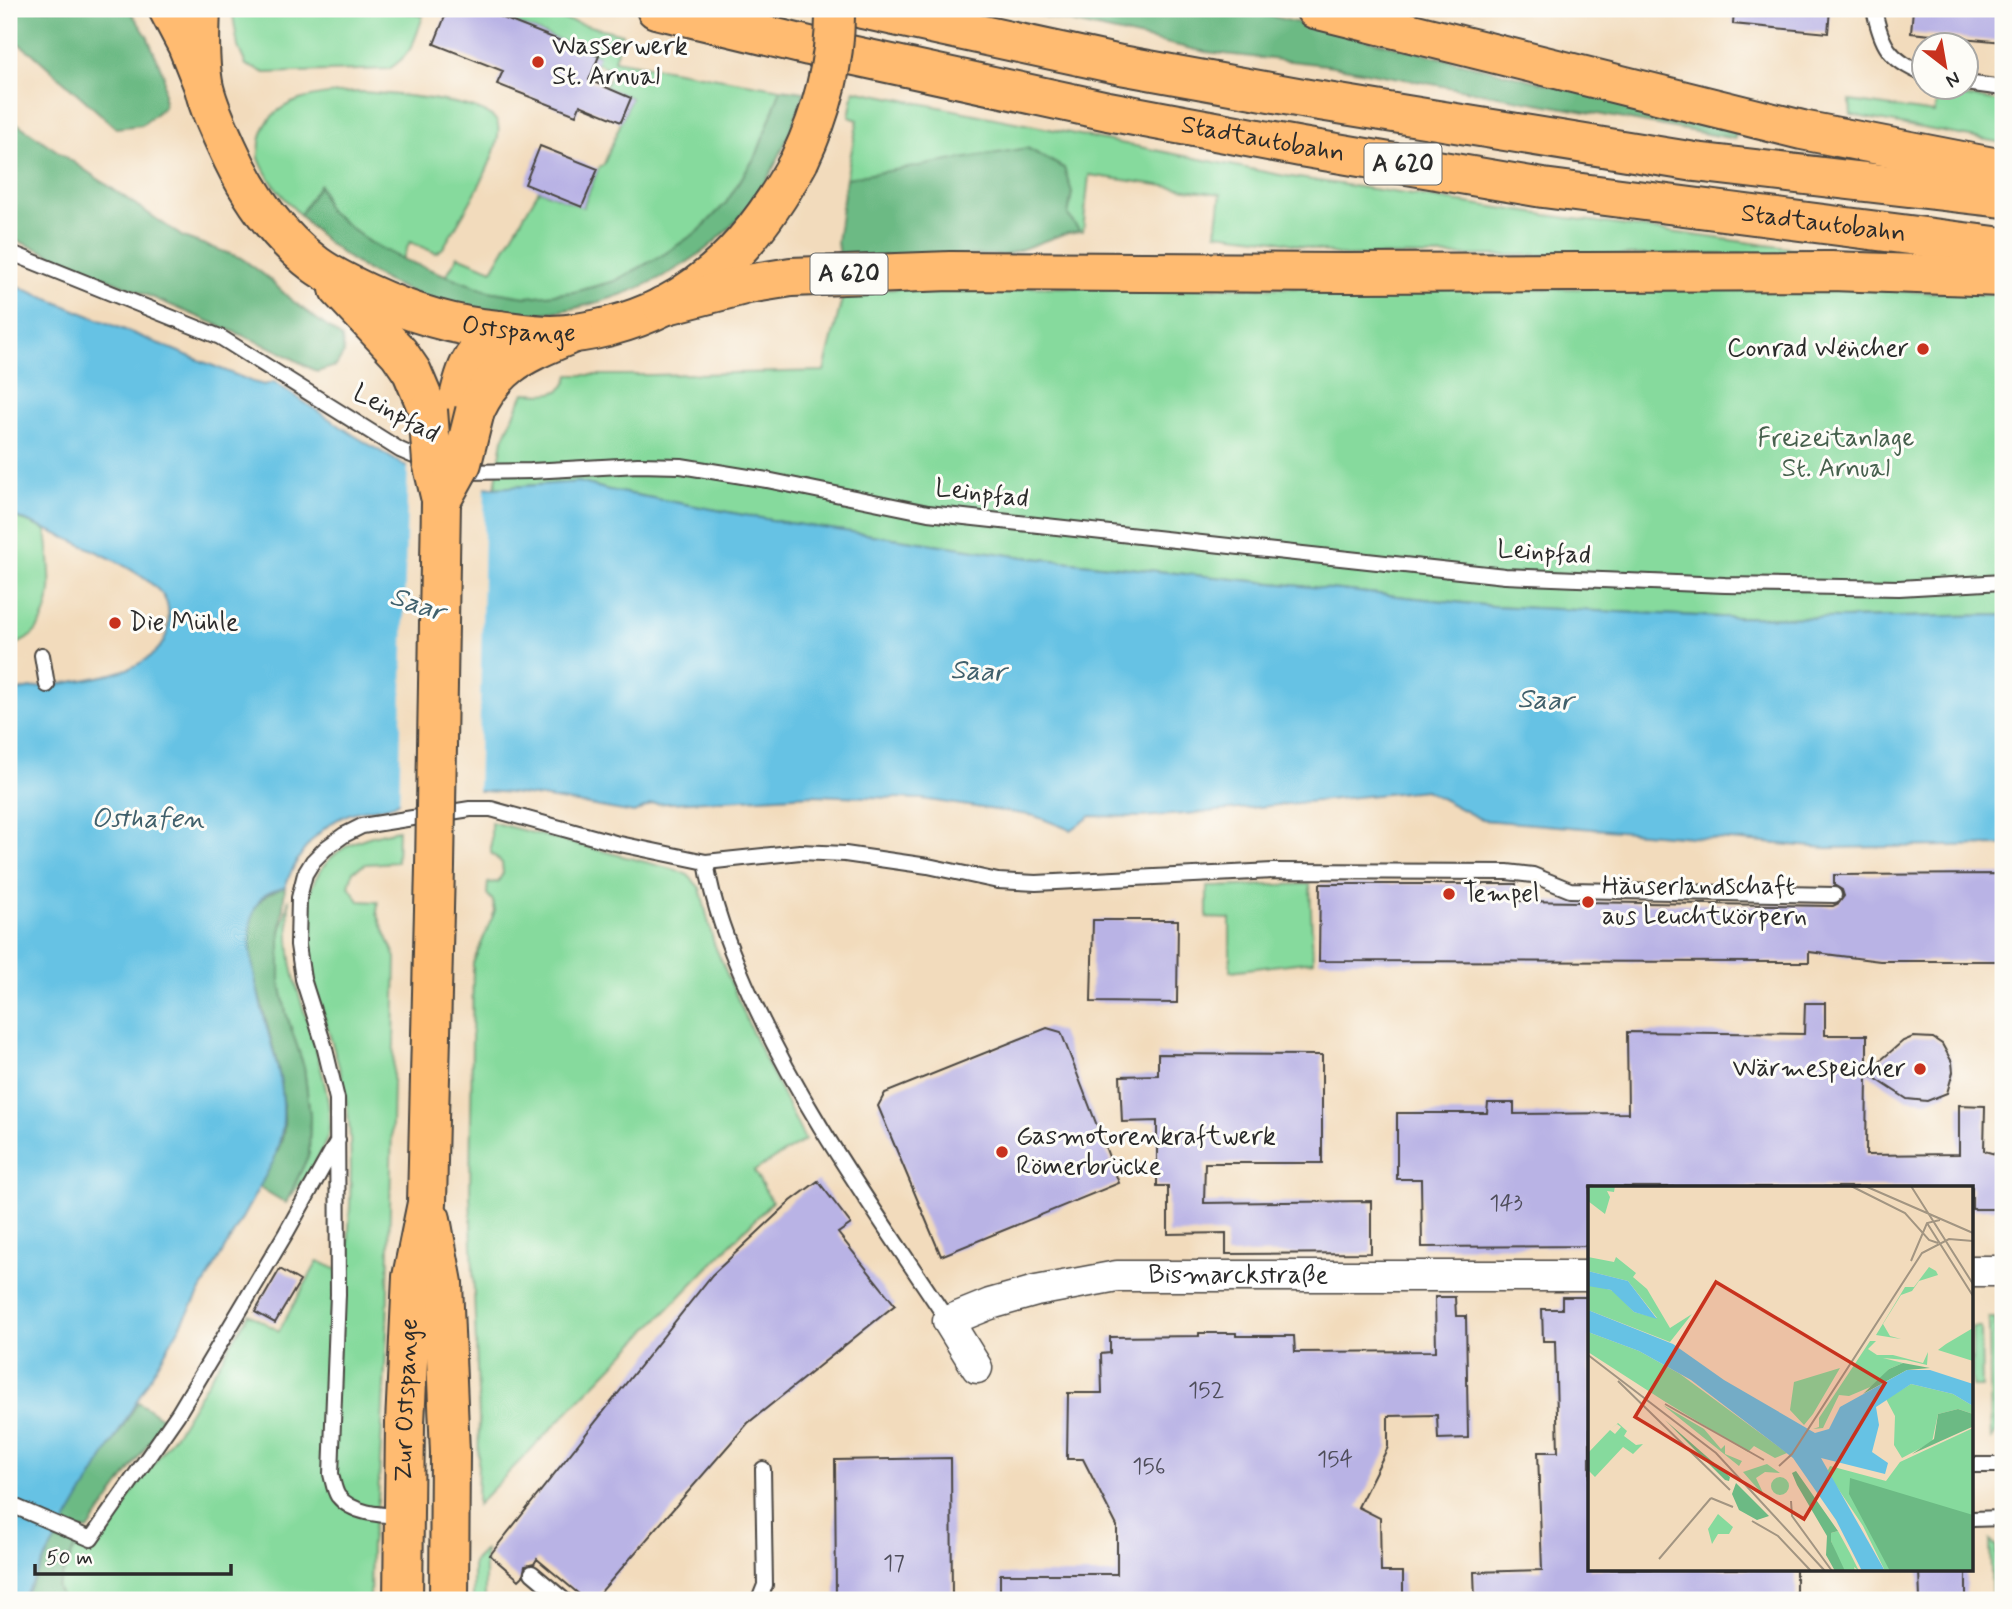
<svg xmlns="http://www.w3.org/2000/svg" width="2012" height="1609" font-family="Mynerve,sans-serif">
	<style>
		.green { fill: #86da9d; stroke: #588264; stroke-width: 2 }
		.forest { fill: #6cba84; stroke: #4c7258; stroke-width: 2 }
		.water { fill: #66c2e4; stroke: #487688; stroke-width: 2 }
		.pier { fill: #f2dbbc }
		.building { fill: #b9b3e5 }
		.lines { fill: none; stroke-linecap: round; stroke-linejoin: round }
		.lane-casing { stroke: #494541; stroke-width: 18 }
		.street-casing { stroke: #494541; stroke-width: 33 }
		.primary-casing { stroke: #494541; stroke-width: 42 }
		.highway-casing { stroke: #494541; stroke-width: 42 }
		.lane { stroke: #fff; stroke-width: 14 }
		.street { stroke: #fff; stroke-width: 30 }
		.primary { stroke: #ffbb71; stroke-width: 38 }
		.highway { stroke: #ffbb71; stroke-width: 38 }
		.primary-bridge-casing { stroke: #494541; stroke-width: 42; stroke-linecap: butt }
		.highway-bridge-casing { stroke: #494541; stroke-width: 42; stroke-linecap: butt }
		.primary-bridge { stroke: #ffbb71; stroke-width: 38 }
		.highway-bridge { stroke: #ffbb71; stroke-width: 38 }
		.poi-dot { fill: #c8321e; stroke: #fdfcf7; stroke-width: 2.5 }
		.labels { text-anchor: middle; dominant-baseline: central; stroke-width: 6; stroke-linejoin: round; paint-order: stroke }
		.number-label { font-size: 23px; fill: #4e4d5a }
		.shield { fill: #fdfcf7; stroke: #6a6a68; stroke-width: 2 }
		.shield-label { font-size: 24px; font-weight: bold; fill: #2b2b2b }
		.poi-label { font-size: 26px; fill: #2b2b2b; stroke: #fdfcf7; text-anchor: start }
		.street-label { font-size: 26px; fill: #2b2b2b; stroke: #fdfcf7 }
		.park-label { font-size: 26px; fill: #46604d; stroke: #fdfcf7 }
		.water-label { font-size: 28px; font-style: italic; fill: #40606c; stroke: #fdfcf7 }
		.inset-road { fill: none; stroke: #a29582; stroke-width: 2 }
		.view { fill: #c8321e; fill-opacity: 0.15; stroke: #c8321e; stroke-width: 3.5 }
		.inset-edge { fill: none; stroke: #2b2b2b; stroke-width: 3.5 }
	</style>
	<rect width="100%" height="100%" fill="#fdfcf7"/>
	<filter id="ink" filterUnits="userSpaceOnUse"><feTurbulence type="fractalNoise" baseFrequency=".0143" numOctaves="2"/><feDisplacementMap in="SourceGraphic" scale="14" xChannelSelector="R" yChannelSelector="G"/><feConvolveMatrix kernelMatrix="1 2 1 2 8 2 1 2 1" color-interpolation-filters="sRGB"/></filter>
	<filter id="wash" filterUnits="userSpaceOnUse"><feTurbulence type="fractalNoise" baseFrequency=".00686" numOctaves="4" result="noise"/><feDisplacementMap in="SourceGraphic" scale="28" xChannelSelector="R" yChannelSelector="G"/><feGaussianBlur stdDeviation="1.57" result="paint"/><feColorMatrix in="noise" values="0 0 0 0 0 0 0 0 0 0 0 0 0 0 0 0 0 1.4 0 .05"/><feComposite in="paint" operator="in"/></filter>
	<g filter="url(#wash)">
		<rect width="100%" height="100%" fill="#f2dbbc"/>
		<path class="green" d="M232 9H391L423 16C414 42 413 53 389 69L265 73 246 65 238 47Z
			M480 9H522L622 34 614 60 781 89 757 154 726 203 700 230 663 255 615 281 574 292 526 298 488 291 446 276 458 256 492 270 539 190 583 207 598 169 604 164 631 98 605 87 613 70 596 63 598 55Z
			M854 90 1285 176 1546 215 1832 254 1345 256 1275 240 1216 233 1221 194 1089 175 1083 231H1080L1068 215 1072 192 846 178 858 120 849 117Z
			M363 92C387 94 486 100 497 122 508 146 456 226 443 248L436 253 410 242 402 259 370 243 328 210 320 185 300 215C285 199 266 179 259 158 258 153 260 147 260 142 267 95 326 93 363 92Z
			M1939 93 2003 102V143L1851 115 1850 101 1934 113Z
			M949 287 1843 289 2003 295V615L1844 618 1720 617 1493 606 1024 557 782 522 609 490 579 482 495 488 503 439 524 393C543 394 565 398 569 375H652L824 371 844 291Z
			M9 514 46 530C49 563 58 602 36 631 30 639 18 644 9 648Z
			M491 822 676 870 688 875 700 888 714 944 753 1034 805 1140 754 1171 772 1202 477 1505 479 1419 470 1195 473 963 495 911 493 901 487 894 488 883 498 882 503 873 502 863 491 853Z
			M398 830 397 862 366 864 353 871 349 886 359 901 378 902 377 913 396 958 387 1331 378 1499 371 1543 370 1600H63L57 1587 78 1541 91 1547 101 1535 179 1429 249 1314 279 1331 318 1261 347 1274C349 1216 355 1155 346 1098 336 1025 260 897 347 846 362 837 381 834 398 830Z
			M1310 884 1313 961 1230 971V919L1207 918V887Z
			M289 898C288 927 288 956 296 984 305 1018 337 1102 328 1135 320 1160 301 1182 286 1203L309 1154 310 1116 304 1067 286 1013 280 983V938Z
			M1989 1318H1995L1996 1433 1991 1440Z
			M1972 1327H1981L1982 1387H1972Z
			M1990 1541 1996 1546 1998 1600H1992Z
			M485 1550V1600H473V1562Z"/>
		<path class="forest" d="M9 9H129L147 36 164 76V107L142 125 116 128 32 53 9 37Z
			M1012 9H1242L1736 130 1735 139 1327 65 1206 52Z
			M781 89 805 92C783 151 768 193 720 237 664 289 561 324 484 312 413 300 348 269 300 215L319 185 328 210 370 243 402 259 488 291 526 297 574 292 615 281 663 255 700 230 726 203 757 154Z
			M9 118 183 237 241 258 267 277 290 299 342 338 344 353 336 366 317 372 277 350 9 237Z
			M1027 148 1064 168 1072 192 1068 215 1080 231 1063 234 1006 255 839 257 837 242 846 178Z
			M285 887 280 938V983L286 1013 304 1067 310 1116 309 1154 286 1203 259 1187C269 1169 282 1148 284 1128 286 1091 275 1053 265 1017 258 988 241 942 253 912 259 897 271 892 285 887Z
			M138 1402 165 1420 88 1530 83 1529 57 1587 63 1600H22L79 1497Z"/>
		<path class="water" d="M9 283 253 382 264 385 274 382 355 436 415 472 456 485 495 488 579 482 609 490 782 522 1024 557 1493 606 1720 617 1844 618 2003 615V845L1827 848 1482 820 1425 790 1199 813 1141 817 1091 816 1071 830 1035 816 922 799 812 795 652 804 634 813C565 802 475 779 406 798 401 799 397 803 392 805 381 809 368 809 356 812 321 821 296 855 285 887 279 889 270 891 265 895 225 926 278 1048 282 1091 285 1120 283 1132 274 1160 194 1309 104 1452 22 1600H9V692C44 685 97 681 130 668 148 660 165 649 168 628 169 621 169 608 166 601 152 568 43 529 9 514Z"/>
		<path class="pier" d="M408 464 456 482 485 484 478 795 436 797 405 801 399 806Z"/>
		<g id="blocks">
			<path class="building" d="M448 9H480L599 56 589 80 631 98 621 122 580 105 576 115 497 84 503 71 434 44Z
				M1734 9H1830L1828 33 1733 24Z
				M1913 9H2003V42L1911 33Z
				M540 146 598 169 582 207 525 184Z
				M2003 874V961H1880L1809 952V962L1319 961 1320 884H1516L1517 901 1833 906 1839 903 1844 896 1842 890 1834 885V875Z
				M1093 920H1178L1177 1003 1091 1002Z
				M1805 1003H1825V1035H1867V1072L1903 1041 1913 1037 1933 1038 1942 1044 1952 1062 1953 1072 1947 1093 1927 1101 1907 1099 1867 1073 1866 1155 1959 1154V1105L1985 1106 1984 1151 2003 1156V1209H1972V1187H1590V1246L1422 1247 1421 1179H1397V1113H1487L1488 1103H1514V1114L1628 1113 1627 1032 1804 1034Z
				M1047 1028 1061 1032 1119 1183 941 1256 878 1106 885 1093Z
				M1158 1054 1322 1055V1163H1205L1204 1203 1371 1201V1253L1226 1254V1233L1168 1234V1186H1157V1121L1122 1122 1120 1076 1158 1075Z
				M818 1181 851 1224 838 1233 895 1305 748 1423 594 1600H586L537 1559 534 1564 525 1566 523 1576 519 1580 490 1555 712 1275 791 1201Z
				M280 1269 300 1281 275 1323 255 1312Z
				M1435 1297H1455L1456 1316H1466L1468 1438 1438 1439 1437 1415 1388 1416V1447L1358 1507 1380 1518 1381 1572H1403V1600H1000V1574H1117V1526L1083 1459H1067L1068 1393H1102L1101 1354 1110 1353V1337L1199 1336V1333H1236V1336H1294L1295 1352 1436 1351Z
				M1562 1297H1590V1569H1796V1600H1475L1474 1572 1542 1570 1538 1452H1558L1555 1341H1543L1542 1309H1562Z
				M951 1458 952 1600H836L835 1460Z
				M1919 1569H1966V1600H1920Z"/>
		</g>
	</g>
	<g filter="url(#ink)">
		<use href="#blocks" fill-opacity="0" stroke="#494541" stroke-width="2"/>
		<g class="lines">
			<defs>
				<path id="lane" d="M1874 9C1881 45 1889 60 1924 74
					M1966 83 2003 88
					M9 252 220 337 400 450 430 463
					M463 472 531 471 638 465 681 466 767 480 928 513 1505 576 1725 585 1899 588 2003 582
					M42 655 47 685
					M706 862C713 905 728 944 745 983 797 1104 876 1212 948 1321
					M1972 1465H2003
					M9 1504 91 1539 178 1414 286 1233 338 1140
					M402 1516C381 1515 352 1514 338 1496 334 1490 333 1481 331 1474L338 1294 337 1099 324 1045 303 979 298 945 299 898 305 874 313 861 326 848 344 835 362 826 470 809H491L615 843 706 862 800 852 845 854 928 866 998 881 1036 883 1273 871 1507 872 1533 875 1570 890 1834 895
					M1972 1519 2003 1518
					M532 1573 564 1600
					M759 1600 765 1585 763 1469"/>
				<g id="street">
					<path d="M1972 1271H2003"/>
					<path id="s1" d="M977 1368 948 1321 990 1304 1036 1291 1117 1276H1590"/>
				</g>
				<g id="primary">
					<path id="s2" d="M201 9C200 33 199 58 203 83 207 105 218 127 227 147 247 192 276 235 316 265 331 276 350 285 367 293 410 313 451 326 498 330 516 332 534 335 551 335 589 334 630 323 664 306 726 274 766 221 799 161"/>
					<path d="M339 289 399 353 412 372 428 410"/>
					<path d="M456 411C464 372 468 357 498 330"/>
					<path d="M431 1219 443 1283 450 1453 449 1600"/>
					<path id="s3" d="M403 1600 405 1423 412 1277 427 1203 435 867"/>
				</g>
				<g id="highway">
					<path d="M168 9 187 45 203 85"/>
					<path id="s4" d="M656 9 809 46 1108 111 1301 147 1543 188 2003 247"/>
					<path d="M862 9 1121 65 1308 99 1695 162 2003 198"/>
					<path d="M1315 9 1802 130 2003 169"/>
					<path d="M663 306 748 284 791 277 950 271 1346 273 1831 271 2003 277"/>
					<path d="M475 411C499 361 526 354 574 333"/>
				</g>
			</defs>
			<use href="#lane" class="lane-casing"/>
			<use href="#street" class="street-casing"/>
			<use href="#primary" class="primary-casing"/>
			<use href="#highway" class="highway-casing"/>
			<use href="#lane" class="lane"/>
			<use href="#street" class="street"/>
			<use href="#primary" class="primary"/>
			<use href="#highway" class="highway"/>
			<defs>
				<path id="primary-bridge" d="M799 161C822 113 836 62 835 9
					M428 410 432 462 440 496
					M435 867 441 501 447 467"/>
				<path id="highway-bridge" d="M441 501 462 463 475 411"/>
			</defs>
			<use href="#primary-bridge" class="primary-bridge-casing"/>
			<use href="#highway-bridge" class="highway-bridge-casing"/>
			<use href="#primary-bridge" class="primary-bridge"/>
			<use href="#highway-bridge" class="highway-bridge"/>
		</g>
	</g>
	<g class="poi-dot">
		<circle cx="538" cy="62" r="7"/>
		<circle cx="1923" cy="349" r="7"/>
		<circle cx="115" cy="623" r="7"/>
		<circle cx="1449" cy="894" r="7"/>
		<circle cx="1588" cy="902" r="7"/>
		<circle cx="1920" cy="1069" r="7"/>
		<circle cx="1002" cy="1152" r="7"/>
	</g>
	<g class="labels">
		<g class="number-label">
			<text x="1506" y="1204">143</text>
			<text x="1206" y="1391">152</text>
			<text x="1335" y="1460">154</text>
			<text x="1149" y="1467">156</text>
			<text x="894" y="1564">17</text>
		</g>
		<g class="shield">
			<rect x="1364.5" y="143.5" width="77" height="41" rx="5"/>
			<rect x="810.5" y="253.5" width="77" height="41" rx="5"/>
		</g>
		<g class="shield-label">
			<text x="1403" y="164">A 620</text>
			<text x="849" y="274">A 620</text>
		</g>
		<g class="poi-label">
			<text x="552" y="47">Wasserwerk<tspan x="552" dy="30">St. Arnual</tspan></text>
			<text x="1909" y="349" text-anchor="end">Conrad Wëncher</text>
			<text x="129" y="623">Die Mühle</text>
			<text x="1602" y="887">Häuserlandschaft<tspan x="1602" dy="30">aus Leuchtkörpern</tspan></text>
			<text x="1463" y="894">Tempel</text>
			<text x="1906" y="1069" text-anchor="end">Wärmespeicher</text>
			<text x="1016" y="1137">Gasmotorenkraftwerk<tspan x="1016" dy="30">Römerbrücke</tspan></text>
		</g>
		<g class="street-label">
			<text stroke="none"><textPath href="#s4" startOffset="621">Stadtautobahn</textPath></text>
			<text stroke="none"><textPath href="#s4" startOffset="1188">Stadtautobahn</textPath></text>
			<text stroke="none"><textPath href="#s2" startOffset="508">Ostspange</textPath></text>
			<text transform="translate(396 414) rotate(29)">Leinpfad</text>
			<text transform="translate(982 494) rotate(7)">Leinpfad</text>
			<text transform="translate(1544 553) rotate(4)">Leinpfad</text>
			<text stroke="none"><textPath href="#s1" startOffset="352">Bismarckstraße</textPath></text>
			<text stroke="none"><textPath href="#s3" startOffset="200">Zur Ostspange</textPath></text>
		</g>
		<g class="park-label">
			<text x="1836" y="439">Freizeitanlage<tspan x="1836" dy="30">St. Arnual</tspan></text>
		</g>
		<g class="water-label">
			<text transform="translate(417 605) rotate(19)">Saar</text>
			<text transform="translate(978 672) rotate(3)">Saar</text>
			<text transform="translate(1545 701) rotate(3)">Saar</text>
			<text x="148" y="819">Osthafen</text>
		</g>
	</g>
	<g transform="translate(1588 1186)">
		<rect width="385" height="385" fill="#f2dbbc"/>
		<path d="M0 0H27L26 6 19 5 22 11 17 28 0 15ZM0 71 26 76 28 71 48 87 45 91 59 103 82 142 104 128 82 156 0 124V100H8L26 105 46 126 69 132 40 95 0 85ZM341 81 348 85 350 89 331 95 324 105 313 109 295 138 302 150 313 153 288 149 317 101H326ZM385 142V175L350 164 358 158ZM0 146 51 165 92 188 199 267 187 272 166 260 160 266 76 215 0 166ZM282 155H288L280 163 289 169H305L335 177 340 166 339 179 318 174 295 172 315 177 301 183 287 199 261 210 251 209 235 242 225 243 231 241V232ZM252 182 225 228 216 239 202 224 206 196ZM323 198 365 208 385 220V228L370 223 350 228 344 256 314 272 306 259 307 230 298 213ZM75 219 116 243 133 263 137 259V268L154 275 151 280ZM30 237 39 245 36 250 48 259 55 258 45 268 35 261 7 291 0 284V267L22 244 27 248 33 241 29 238 23 243ZM385 242V385H297L275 340 239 286 242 280 298 295 312 276ZM179 278 192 287 177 286 168 292 177 311 155 286ZM183 300a9 9 0 1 1 18 0a9 9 0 1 1-18 0ZM130 328 145 341 141 348H130L124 358 120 343ZM250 345 262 367 271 385 266 381 267 385H257L251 375 243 355V347Z" fill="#86da9d"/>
		<path d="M315 177 342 182 319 184 275 208 301 183ZM370 223 385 228 384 241 324 268 346 253 350 228ZM77 234 142 291 141 295 137 294ZM208 285 250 345 243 347V355L257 385H247L238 369 239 350 209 299 204 287ZM262 292 385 329V385H302L261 308ZM148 297 181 330 169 334 151 324 144 308Z" fill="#6cba84"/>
		<path d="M0 85 40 95 69 133 46 126 23 104 0 100ZM0 124 85 158 136 194 227 247 241 243 252 221 319 184H342L385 198V220L365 208 323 198 288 221 291 239 284 266 300 277 297 288 233 272 297 385H274L248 334 205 272 103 194 51 165 0 146Z" fill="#66c2e4"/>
		<path class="inset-road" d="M263 0 317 27 341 54 350 57M277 0 385 47M323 0 385 98M339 37 385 110M323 75 339 37 352 34M0 169 128 267 237 385M30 195 142 304M77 218 176 274M191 280 204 268 334 67 361 53 385 55M123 312 145 321M203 315 204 330 244 385M164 335 190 350 223 385M71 373 123 312"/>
		<path class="view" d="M128 96 297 197 216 333 47 231Z"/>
		<rect width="385" height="385" class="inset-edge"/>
	</g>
	<rect width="2012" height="1609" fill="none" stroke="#fdfcf7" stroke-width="35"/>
	<g transform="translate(1945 66) rotate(149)"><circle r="33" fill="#fdfcf7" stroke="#a9a8a5" stroke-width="2"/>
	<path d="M0-5L12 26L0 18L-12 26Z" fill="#c8321e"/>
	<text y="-10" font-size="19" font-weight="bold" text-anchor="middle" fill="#2b2b2b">N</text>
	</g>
	<path d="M35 1564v10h196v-10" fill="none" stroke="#2b2b2b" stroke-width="3.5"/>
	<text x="46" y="1564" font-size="21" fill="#2b2b2b" stroke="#fdfcf7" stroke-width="5" paint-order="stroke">50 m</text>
</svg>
